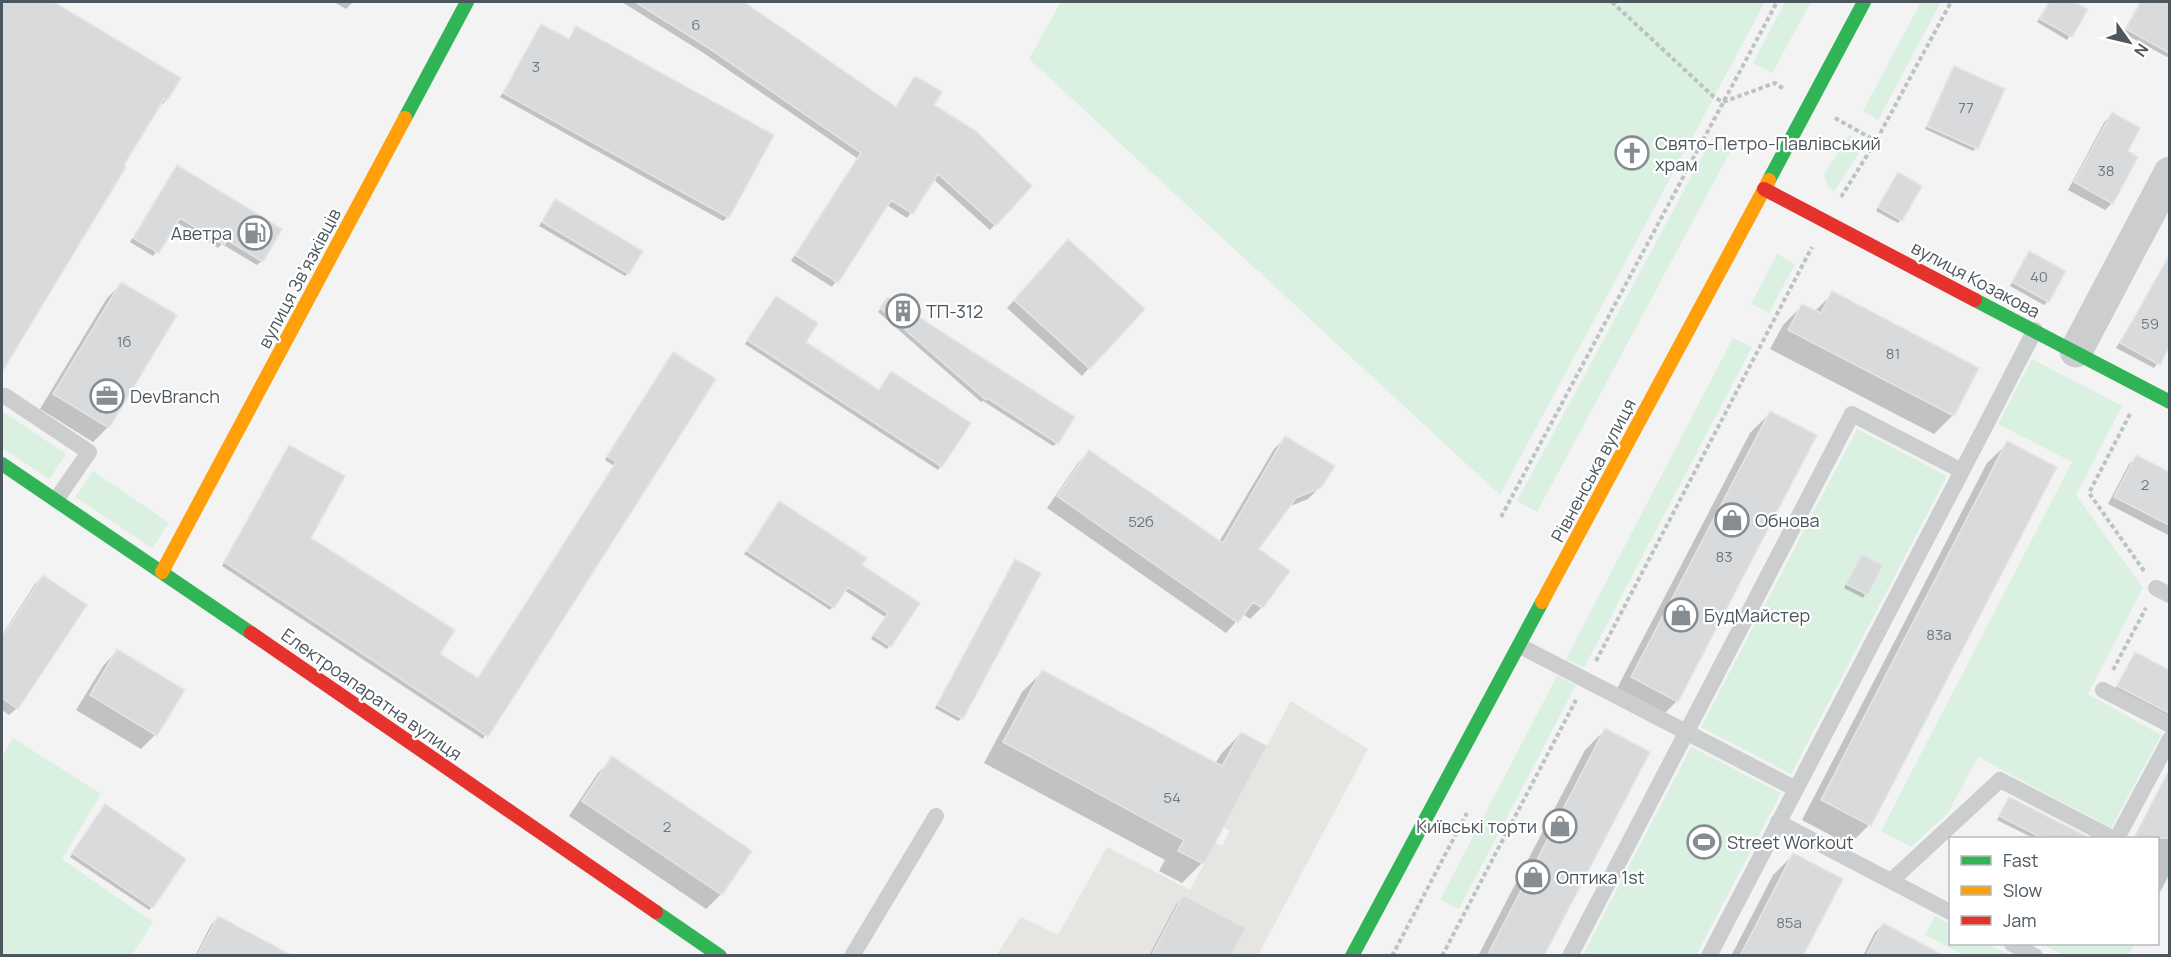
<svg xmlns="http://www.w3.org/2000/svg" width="2171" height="957" font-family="Manrope,sans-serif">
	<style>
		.commercial { fill: #e7e5e1 }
		.green { fill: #daf0e1 }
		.shadow { fill: #0003 }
		.building { fill: #d9dadb; stroke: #e4e5e6; stroke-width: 1.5 }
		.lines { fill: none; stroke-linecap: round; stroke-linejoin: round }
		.path { stroke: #bac5c1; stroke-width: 4; stroke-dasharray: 4.5 3; stroke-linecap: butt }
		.lane { stroke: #cbcdce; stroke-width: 16 }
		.street { stroke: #cbcdce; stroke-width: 33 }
		.fast { stroke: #30b455; stroke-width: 14 }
		.slow { stroke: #ff9f0a; stroke-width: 14 }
		.jam { stroke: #e5322d; stroke-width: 14 }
		.labels { text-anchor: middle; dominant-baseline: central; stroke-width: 4.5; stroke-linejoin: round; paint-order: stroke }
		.number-label { font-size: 15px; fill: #70787e }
		.poi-label { font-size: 18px; fill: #4b565e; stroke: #fff; text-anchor: start }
		.street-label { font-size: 18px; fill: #4b565e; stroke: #fff }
	</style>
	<rect width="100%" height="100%" fill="#f3f3f3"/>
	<path class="commercial" d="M1291 701 1368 749 1258 955 996 956 1021 917 1058 935 1107 847 1190 890 1215 843 1222 846 1230 831 1223 827Z"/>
	<path class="green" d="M1061 2H1765L1500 495 1029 59Z
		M1785 2H1811L1772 73 1753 63Z
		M1921 2H1941L1878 120 1863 111Z
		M1849 135 1864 145 1834 192 1828 187 1824 174Z
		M1710 142 1730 152 1537 512 1517 501Z
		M1777 254 1795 264 1769 313 1751 304Z
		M1733 338 1752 347 1584 668 1566 659Z
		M2032 359 2122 406 2076 495 2143 588 2088 694 2161 735 2111 828 1978 757 1948 813 1911 847 1881 831 2072 462 1998 424Z
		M2 411 66 454 49 479 2 448Z
		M1857 429 1947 476 1791 774 1701 727Z
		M93 471 169 523 152 548 75 497Z
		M1557 676 1576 685 1459 909 1440 900Z
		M13 738 101 794 62 859 153 922 132 955H2V757Z
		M1691 747 1781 793 1696 955H1583Z
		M1935 916 1950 924V944H1987L2011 955H1964L1925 935Z
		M2041 944H2134L2128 956 2064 955Z"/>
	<path class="shadow" d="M2 2H51L179 79 166 100 163 104 160 102 122 166 124 167 2 370Z
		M334 2H353L346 9Z
		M622 2H741L894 109 916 78 932 105 1030 186 990 230 933 179 907 218 887 205 832 287 791 261 857 158 702 52Z
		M2049 2H2071L2086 10 2067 40 2037 22Z
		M2140 2H2159L2170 7V55L2167 57 2123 33Z
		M542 26 568 40 576 28 728 217 723 221 500 97Z
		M1955 68 1976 148 1973 151 1925 129 1951 71Z
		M2113 114 2126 152 2112 203 2105 210 2068 190 2105 121Z
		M177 167 262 261 257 265 222 244 218 248 176 222 153 256 130 242Z
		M1895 177 1901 220 1898 223 1876 211Z
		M552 205 628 273 625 276 539 226Z
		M1061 249 1089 368 1082 376 1007 308Z
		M2029 253 2048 301 2044 305 2010 286Z
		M2170 256V344L2154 368 2116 348Z
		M121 284 108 427 93 442 40 409 107 298Z
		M1833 293 1953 415 1934 434 1770 349 1783 325 1802 306 1814 312Z
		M773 301 804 343 879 391 941 466 938 470 745 344Z
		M885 303 914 316 1073 418 1057 443 1053 446 983 401 981 402 878 312Z
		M670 357 483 739 222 566 289 447 309 539 438 654 478 680 614 466 605 460Z
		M1770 413 1677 701 1657 721 1612 698 1750 433Z
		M1285 438 1320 487 1308 499 1288 507 1257 549 1288 571 1262 607 1250 619 1243 614 1226 633 1047 508 1078 463 1089 452 1219 542 1274 449Z
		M2008 443 1869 825 1849 845 1802 820 1987 463Z
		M2137 457 2170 474V536L2108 504 2129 464Z
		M779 503 860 566 918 603 887 649 871 639 885 617 844 590 830 610 744 554Z
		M1862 556 1881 566 1863 598 1844 588Z
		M1015 561 962 718 958 721 935 708Z
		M43 577 17 708 9 715 2 710V635L35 584Z
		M117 651 155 735 141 749 76 710 103 666Z
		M2135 654 2170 671V718L2115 689Z
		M1042 672 1215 764 1221 754 1241 733 1265 746 1202 863 1182 883 1159 871 1165 860 984 763 1022 692Z
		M1605 730 1543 956H1478L1585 750Z
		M613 758 750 851 721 894 706 909 569 816 598 773Z
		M2170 770V873L2158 896V838H2134Z
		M2010 798 2087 838H2033L1997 820Z
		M102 810 152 907 149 910 70 857Z
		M1793 855 1802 956H1731L1773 875Z
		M1183 897 1229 956H1149L1177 903Z
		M218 917 289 956H195L211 925Z
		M1883 925 1942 956H1863L1875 932Z"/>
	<path class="building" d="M2 2H54L181 78 167 101 164 99 124 165 126 167 2 372Z
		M635 2H744L896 107 915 76 942 92 934 105 976 131 1032 186 996 226 938 174 913 214 891 200 838 283 795 255 861 153 707 47Z
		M2049 2H2074L2088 9 2072 37 2040 19Z
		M2141 2H2169V53L2126 29Z
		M541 24 569 39 576 26 774 135 729 218 503 93Z
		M1954 66 2005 89 1978 149 1927 126Z
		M2112 112 2140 128 2128 151 2138 157 2113 204 2074 182Z
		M177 165 282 229 263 262 227 240 224 245 180 218 159 253 133 238Z
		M1898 172 1922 186 1902 221 1878 207Z
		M555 199 643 251 629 274 542 222Z
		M1068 239 1145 309 1090 369 1014 300Z
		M2029 251 2066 271 2049 302 2012 282Z
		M2169 256V347L2160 365 2120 343Z
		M121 282 177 315 109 428 53 394Z
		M1832 291 1979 368 1954 416 1788 330 1802 304 1821 313Z
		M901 294 921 311 917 316 1075 417 1058 444 987 398 986 400 880 308 888 297 894 301Z
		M776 296 818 323 806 342 879 390 891 371 971 423 942 467 747 340Z
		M673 352 716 379 488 737 224 562 289 445 345 476 311 538 455 630 440 654 478 678 616 462 607 456Z
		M1770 411 1817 435 1678 702 1631 677Z
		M1285 436 1335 466 1321 488 1296 498 1259 549 1290 571 1263 608 1253 602 1238 623 1057 496 1089 450 1223 543Z
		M2007 441 2057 467 1871 826 1821 800Z
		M2136 455 2169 472V525L2114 497Z
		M779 501 867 558 862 565 920 603 891 647 873 635 888 613 848 587 834 608 747 551Z
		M1862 554 1883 565 1868 595 1846 584Z
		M1015 559 1041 573 963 719 937 705Z
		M43 575 87 605 18 709 2 698V637Z
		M117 649 185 690 157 736 90 695Z
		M2135 652 2169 670V713L2117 686Z
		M1042 670 1222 766 1241 732 1267 746 1204 864 1178 851 1184 840 1003 742Z
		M1605 728 1650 752 1544 956H1487Z
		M612 756 752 851 722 895 582 801Z
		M2169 770V838H2134Z
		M2009 797 2090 838H2042L1999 816Z
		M105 804 186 859 153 908 72 853Z
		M1793 853 1843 879 1803 956H1740Z
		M1183 895 1246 928 1231 956H1151Z
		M218 916 293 956H197Z
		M1883 923 1945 956H1866Z"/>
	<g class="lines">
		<path class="path" d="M1612 2 1714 97 1723 102 1775 83 1784 89
			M1835 118 1876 141
			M1841 197 1876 141 1951 2
			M2130 414 2089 493 2144 571
			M1501 517 1777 2
			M1596 661 1812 247
			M2113 670 2146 608
			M2158 863 2170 869
			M1392 956 1467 813
			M1442 956 1576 700"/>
		<path class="lane" d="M5 396 89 452 56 500
			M1962 471 2035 330
			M2156 588 2170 595
			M1520 646 1796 789
			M2103 690 2170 725
			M1778 822 1950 912
			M2117 838 2170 739
			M1891 881 2000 780 2112 838
			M2012 944 2035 956
			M852 956 936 816
			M1570 956 1852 414 1962 471 1709 956"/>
		<path class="street" d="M2076 351 2170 173"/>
		<path class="fast" d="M405 118 467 2
			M1769 180 1864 2
			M1975 300 2170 402
			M2 464 251 633
			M656 912 720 956
			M1352 956 1542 602"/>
		<path class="slow" d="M162 572 405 118
			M1542 602 1769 180"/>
		<path class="jam" d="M1764 189 1975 300
			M251 633 656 912"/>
	</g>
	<defs>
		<symbol id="church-ring" viewBox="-11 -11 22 22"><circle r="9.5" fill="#fff" stroke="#868d92" stroke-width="1.5"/><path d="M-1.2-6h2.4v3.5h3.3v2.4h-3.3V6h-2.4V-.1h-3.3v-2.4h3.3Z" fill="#868d92"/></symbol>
		<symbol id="fuel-ring" viewBox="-11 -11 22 22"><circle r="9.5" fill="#fff" stroke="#868d92" stroke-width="1.5"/><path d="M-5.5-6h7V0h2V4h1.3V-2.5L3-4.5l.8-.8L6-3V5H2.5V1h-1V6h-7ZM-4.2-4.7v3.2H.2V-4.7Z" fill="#868d92"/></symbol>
		<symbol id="building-ring" viewBox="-11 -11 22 22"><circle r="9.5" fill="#fff" stroke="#868d92" stroke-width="1.5"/><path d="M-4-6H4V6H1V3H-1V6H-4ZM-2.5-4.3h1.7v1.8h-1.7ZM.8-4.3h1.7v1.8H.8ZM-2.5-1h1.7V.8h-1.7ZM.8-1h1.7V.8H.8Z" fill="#868d92"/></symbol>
		<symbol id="office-ring" viewBox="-11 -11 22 22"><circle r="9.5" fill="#fff" stroke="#868d92" stroke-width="1.5"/><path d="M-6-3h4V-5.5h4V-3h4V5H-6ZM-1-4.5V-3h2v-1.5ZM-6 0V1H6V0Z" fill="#868d92"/></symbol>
		<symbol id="shop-ring" viewBox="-11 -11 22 22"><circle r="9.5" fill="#fff" stroke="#868d92" stroke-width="1.5"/><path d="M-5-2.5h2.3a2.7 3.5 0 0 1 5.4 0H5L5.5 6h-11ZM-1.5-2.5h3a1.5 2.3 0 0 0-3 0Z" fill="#868d92"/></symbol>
		<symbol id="stadium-ring" viewBox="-11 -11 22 22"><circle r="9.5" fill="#fff" stroke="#868d92" stroke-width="1.5"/><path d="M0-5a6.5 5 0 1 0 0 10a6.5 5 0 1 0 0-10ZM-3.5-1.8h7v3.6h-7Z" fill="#868d92"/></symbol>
	</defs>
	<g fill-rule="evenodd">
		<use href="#church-ring" x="1613" y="134" width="38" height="38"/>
		<use href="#fuel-ring" x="236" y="214" width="38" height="38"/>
		<use href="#building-ring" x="884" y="292" width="38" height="38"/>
		<use href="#office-ring" x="88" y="377" width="38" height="38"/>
		<use href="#shop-ring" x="1713" y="501" width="38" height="38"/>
		<use href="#shop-ring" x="1662" y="596" width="38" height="38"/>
		<use href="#shop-ring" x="1541" y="807" width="38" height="38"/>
		<use href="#stadium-ring" x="1685" y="823" width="38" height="38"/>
		<use href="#shop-ring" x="1514" y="858" width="38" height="38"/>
	</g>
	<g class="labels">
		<g class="number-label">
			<text x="696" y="24">6</text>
			<text x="536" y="66">3</text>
			<text x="1966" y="107">77</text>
			<text x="2106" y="170">38</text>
			<text x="2039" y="276">40</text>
			<text x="2150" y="323">59</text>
			<text x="124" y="341">1б</text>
			<text x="1893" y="353">81</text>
			<text x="2145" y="484">2</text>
			<text x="1141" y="521">52б</text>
			<text x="1724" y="556">83</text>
			<text x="1939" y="634">83а</text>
			<text x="1172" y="797">54</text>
			<text x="667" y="826">2</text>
			<text x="1789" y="922">85а</text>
		</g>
		<g class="poi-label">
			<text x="1655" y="143">Свято-Петро-Павлівський<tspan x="1655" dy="21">храм</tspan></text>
			<text x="232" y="233" text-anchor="end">Аветра</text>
			<text x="926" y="311">ТП-312</text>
			<text x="130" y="396">DevBranch</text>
			<text x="1755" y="520">Обнова</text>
			<text x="1704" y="615">БудМайстер</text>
			<text x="1537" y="826" text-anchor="end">Київські торти</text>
			<text x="1727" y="842">Street Workout</text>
			<text x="1556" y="877">Оптика 1st</text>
		</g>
		<g class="street-label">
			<text transform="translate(299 278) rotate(-62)">вулиця Звʼязківців</text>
			<text transform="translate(1976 279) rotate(28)">вулиця Козакова</text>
			<text transform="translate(1593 470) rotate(-62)">Рівненська вулиця</text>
			<text transform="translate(372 694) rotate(35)">Електроапаратна вулиця</text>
		</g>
	</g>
	<rect width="2171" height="957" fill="none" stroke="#4b565e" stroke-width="6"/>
	<rect x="1949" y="837" width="210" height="108" fill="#ffffff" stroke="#b7bbbf" stroke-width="1.5"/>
	<rect x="1961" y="856" width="30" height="9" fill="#30b455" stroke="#b7bbbf" stroke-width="1.5"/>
	<text x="2003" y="867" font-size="18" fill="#4b565e">Fast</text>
	<rect x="1961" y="886" width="30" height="9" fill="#ff9f0a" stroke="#b7bbbf" stroke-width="1.5"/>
	<text x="2003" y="897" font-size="18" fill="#4b565e">Slow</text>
	<rect x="1961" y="916" width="30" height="9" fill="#e5322d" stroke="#b7bbbf" stroke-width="1.5"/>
	<text x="2003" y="927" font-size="18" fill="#4b565e">Jam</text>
	<g transform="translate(2129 42) rotate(124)" stroke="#ffffff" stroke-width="4.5" paint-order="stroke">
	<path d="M0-4.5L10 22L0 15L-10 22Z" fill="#4b565e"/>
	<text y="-9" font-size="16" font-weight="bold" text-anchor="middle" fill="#4b565e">N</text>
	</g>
</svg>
